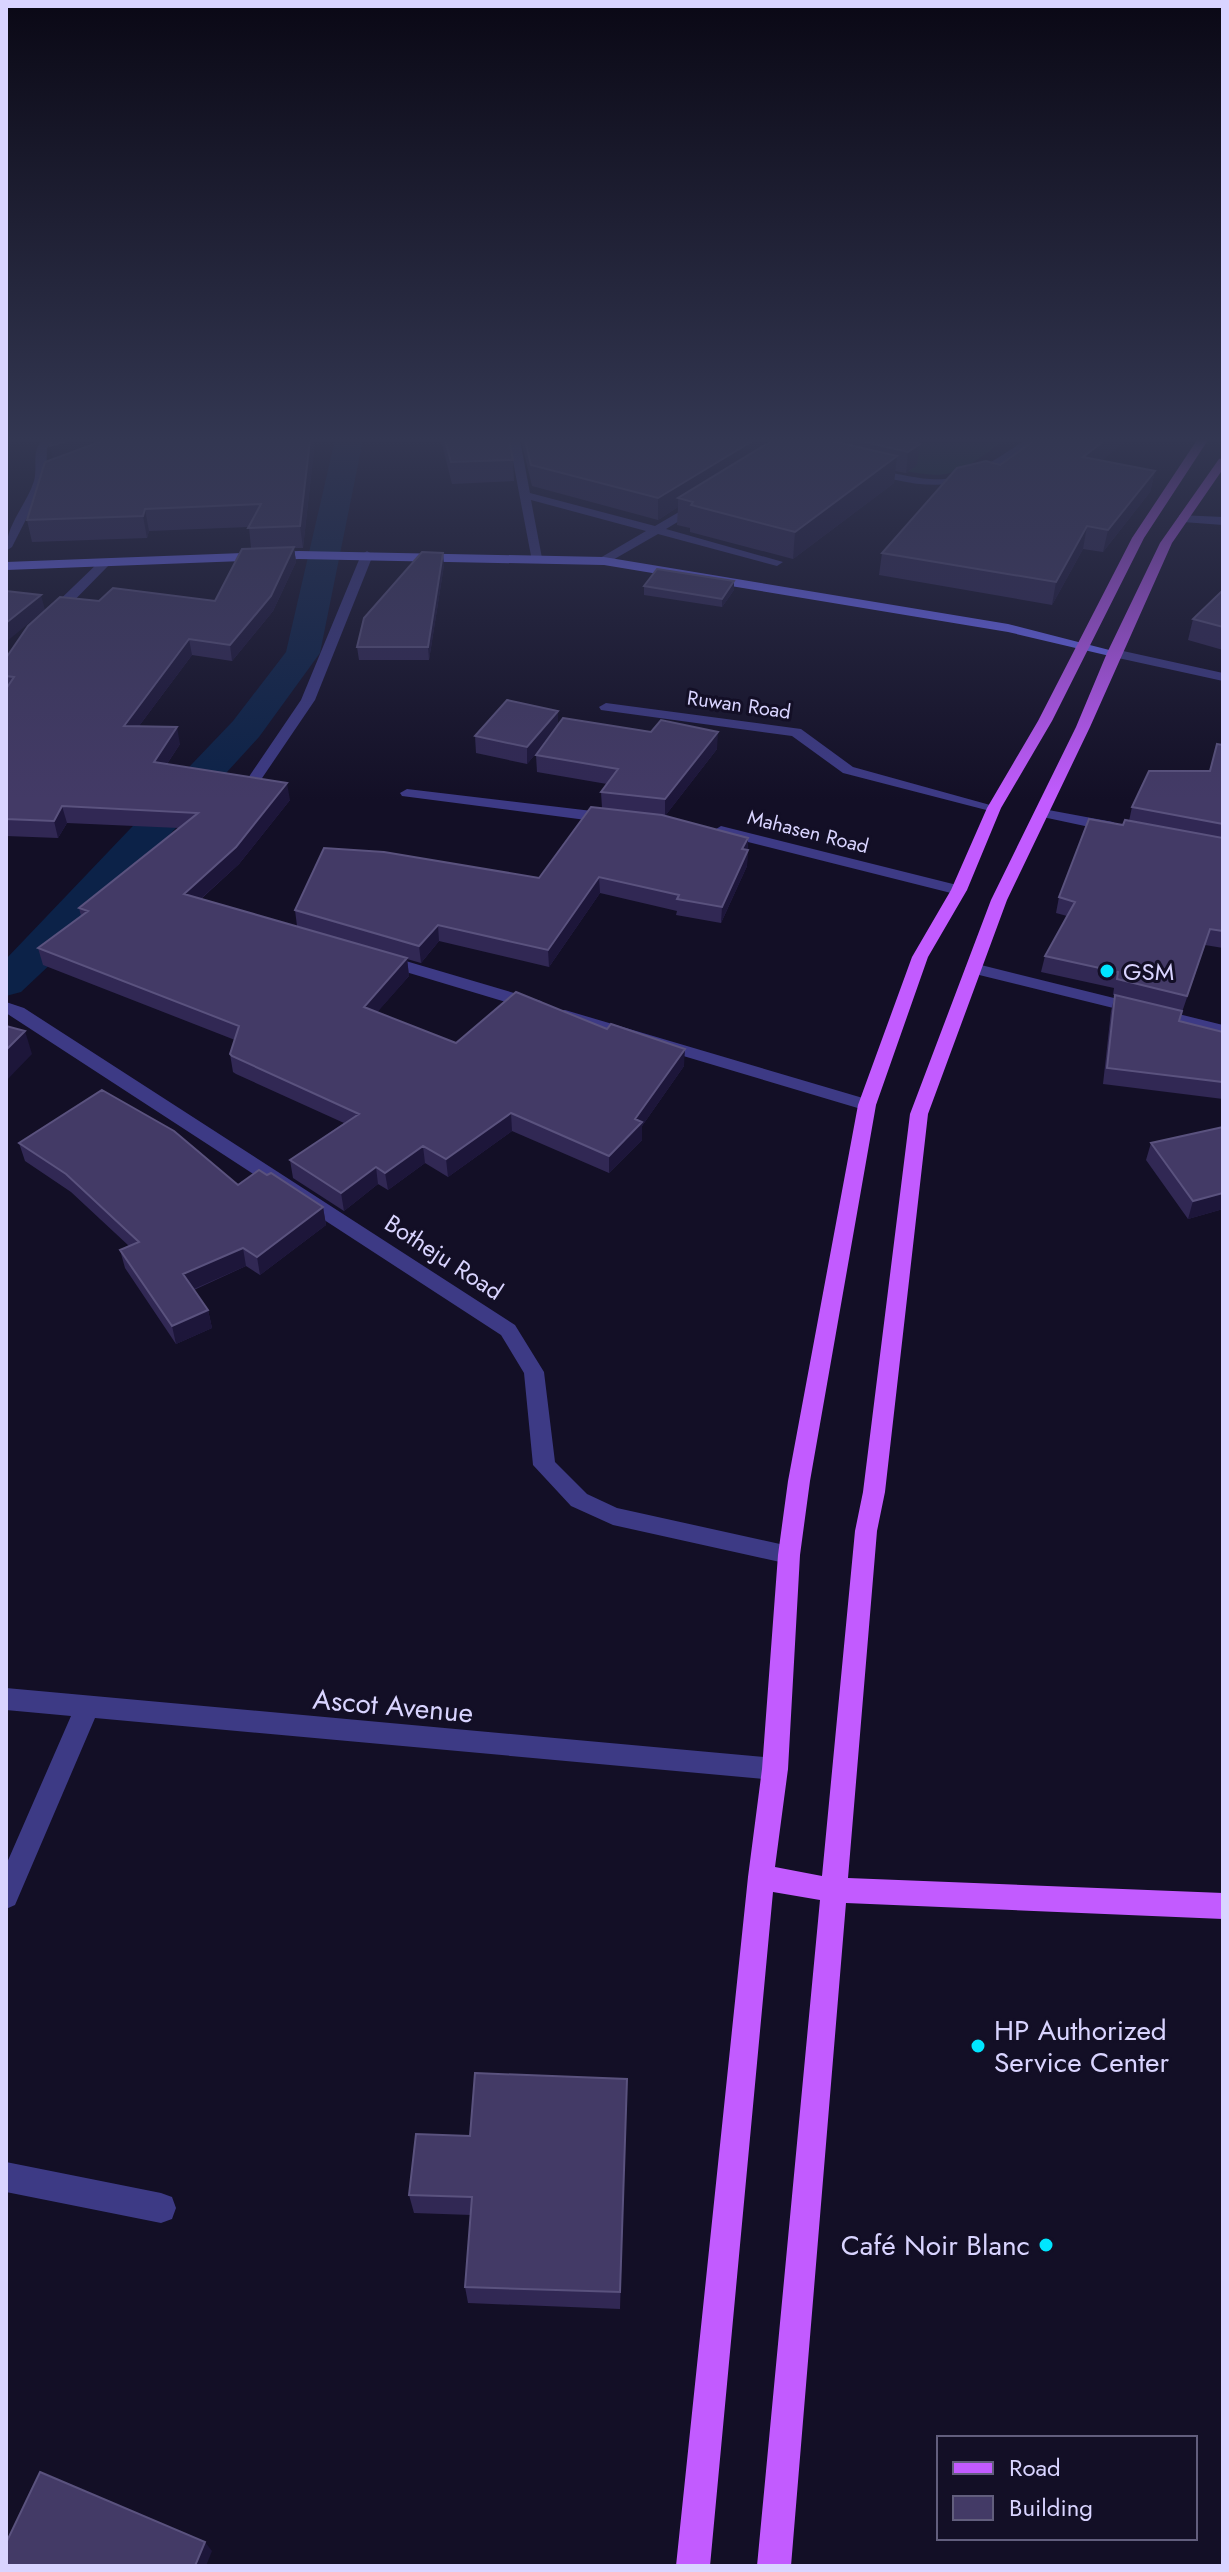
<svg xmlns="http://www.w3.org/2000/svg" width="1229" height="2572" font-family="Jost,sans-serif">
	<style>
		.green { fill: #12302f }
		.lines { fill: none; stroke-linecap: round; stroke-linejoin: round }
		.canal { fill: #0c2248; fill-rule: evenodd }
		.service { fill: #3d3a85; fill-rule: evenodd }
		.minor { fill: #3d3a85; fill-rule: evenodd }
		.secondary { fill: #6f6bff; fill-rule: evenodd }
		.primary { fill: #c25bff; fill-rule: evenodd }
		.wall { fill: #312854 }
		.shaded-wall { fill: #1d163a }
		.building { fill: #433a66; stroke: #5a527e; stroke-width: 2 }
		.poi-dot { fill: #00e5ff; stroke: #130f26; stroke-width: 3 }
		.labels { text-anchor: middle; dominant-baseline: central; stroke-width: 6; stroke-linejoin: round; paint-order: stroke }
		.far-street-label { font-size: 20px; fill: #d9d4ff; stroke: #130f26 }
		.poi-label { font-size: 24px; fill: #d9d4ff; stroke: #130f26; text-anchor: start }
		.street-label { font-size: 24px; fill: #d9d4ff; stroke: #130f26 }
		.near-street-label { font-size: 28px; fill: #d9d4ff; stroke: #130f26 }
		.near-poi-label { font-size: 28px; fill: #d9d4ff; stroke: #130f26; text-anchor: start }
	</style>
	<rect width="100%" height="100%" fill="#130f26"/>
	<path class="green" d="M787 440H1005C987 452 967 470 946 474 918 480 819 448 787 440Z"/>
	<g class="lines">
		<path class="canal" d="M335 440H363L320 653 259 737 57 958 21 992 6 996V959L233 721 286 652Z"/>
		<path class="service" d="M1179 515 1223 517V525L1183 522 1179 521Z"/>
		<path class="minor" d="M42 440H54L47 448 46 480 12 547 6 551C6 524 26 506 34 481 38 466 31 453 42 440Z
			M509 440H520L530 493 655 526 696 502H704V506L666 529 783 562 777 566 658 534 604 565 600 564V558L646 531 531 500 542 558 532 561Z
			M1025 440H1038C996 480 952 493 896 480 885 478 871 476 861 470L867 467C948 486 956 487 1025 440Z
			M367 551 373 555 315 700 256 787H246L244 784 301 700 361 555Z
			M101 560 111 563 56 619H46V613Z
			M1114 649 1223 673V681L1109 656 1107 653Z
			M606 703 801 729 853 767 1001 808 994 812 843 773 792 736 601 710 599 707Z
			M407 789 609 813 617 818 609 823 402 796 400 793Z
			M1043 809 1113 822 1121 827 1113 832 1038 816V810Z
			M721 826 965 887 967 890 959 895 716 834 713 831Z
			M382 954 541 1001 544 1005 541 1009H529L376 963 374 959Z
			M973 963 1223 1025V1035L967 972 965 968Z
			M6 1002 24 1008 515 1325 544 1372 555 1462 587 1494 617 1508 789 1546 797 1548 800 1555 797 1562 789 1564 613 1525 571 1506 533 1465 524 1373 501 1335 6 1013Z
			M565 1010 873 1101 876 1105 867 1111 861 1109 559 1019 556 1015 559 1011Z
			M6 1688 775 1758 784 1761 788 1769 784 1777 775 1780 95 1718 15 1905 6 1909V1865L71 1716 6 1710Z
			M6 2162 161 2193 172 2197 176 2208 172 2219 161 2223 6 2192Z"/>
		<path class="secondary" d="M299 551 604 557 1008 624 1121 653 1114 657 1008 632 604 565 299 559 6 570V562Z"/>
		<path class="primary" d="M1197 440H1208L1144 538 1052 721 1001 808 967 890 928 957 876 1105 810 1481 800 1555 788 1769 775 1867 822 1876 855 1531 863 1492 910 1114 991 900 1076 727 1107 653 1160 543 1219 459 1223 458V469L1172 543 1090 727 1007 900 928 1114 885 1492 877 1531 848 1878 1223 1893V1919L846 1903 791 2566H757L820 1900 773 1892 710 2566H676L748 1877 762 1769 778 1555 788 1481 858 1105 912 957 951 890 987 808 1038 721 1132 538Z"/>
	</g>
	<path class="wall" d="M315 440 303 548H294L296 562 273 611 232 661 192 655 139 726 180 744 167 764 290 800 239 864 201 899 379 950 297 926 295 910 539 878 602 808 601 792 607 784 537 772 536 755 543 745 527 764 476 753 475 736 558 724 717 749 665 816 748 838 747 866 721 923 676 915 677 911 600 893 549 967 439 941 421 963 407 959 409 976 377 1012 456 1043 684 1066 642 1126V1140L609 1173 512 1131 448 1177 425 1163 388 1190 378 1184 344 1211 293 1178 290 1160 344 1123 236 1074 233 1072 230 1054 235 1040 43 965 38 948 81 916 79 908 179 828 67 823 58 838 6 836V658L99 601H215L251 548 249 527 149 531 147 538 32 542 27 520 53 459Z
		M441 440H509L513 460 514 481 452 484Z
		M521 440H769L768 442 772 440H771H905L917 465 906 473 895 471 894 483 793 559 690 532V528L677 525 678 507 658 520 532 486Z
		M1035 440H1127L1101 461 1155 471 1150 492 1103 552 1083 549 1052 605 879 575 882 553Z
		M444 565 429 660H359L357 647Z
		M734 581V590L722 607 644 595V586Z
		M1223 590V650L1188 640 1193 619Z
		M1223 745V948L1205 945 1179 1021 1223 1032V1099L1103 1084 1111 1011 1115 995H1113L1114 988 1041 972 1045 956 1067 916 1056 913 1059 897 1123 825 1129 821 1132 807 1210 771Z
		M1223 1127V1209L1188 1219 1146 1160 1151 1143Z
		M19 1143 238 1185 323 1207 326 1225 260 1275 246 1266 194 1290 208 1310 212 1328 176 1344 125 1268 120 1250 129 1246 71 1192 25 1161Z
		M627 2079 620 2309 468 2303 465 2287 471 2215 414 2213 409 2195 470 2136Z"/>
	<path class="shaded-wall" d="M6 440H27L6 447Z
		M69 440H131L55 468 50 446Z
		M310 440H315L303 548 300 526Z
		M754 440H769L768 452 678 498V507L658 520V498Z
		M1105 440H1127L1079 479 1083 457Z
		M920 444 917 465 906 473 908 452Z
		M897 456 894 483 793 559 795 532Z
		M1155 471 1150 492 1103 552 1108 530Z
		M145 509 149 531 147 538 143 516Z
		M1087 526 1083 549 1052 605 1056 582Z
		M294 547 296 562 273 611 232 661 230 645Z
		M443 553 444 565 429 660 428 647Z
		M734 581V590L722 607V599Z
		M41 595 45 610 6 642V623Z
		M189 639 192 655 127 742 124 726Z
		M558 711V728L527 764V747Z
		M177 727 180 744 157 779 154 762Z
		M718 732 717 749 665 816V799Z
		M287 783 290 800 239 864 187 911 184 894Z
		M62 806 67 823 58 838 54 821Z
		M748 838 747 866 721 923 722 907 742 849Z
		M599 877 600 893 549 967 548 950Z
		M438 925 439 941 421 963 419 946Z
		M407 958 409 976 366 1025 364 1007Z
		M25 1031 32 1054 6 1081V1050Z
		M685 1049 684 1066 642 1126V1140L609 1173V1156Z
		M511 1113 512 1131 448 1177 446 1159Z
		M423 1146 425 1163 388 1190 385 1173Z
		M376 1167 378 1184 344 1211 341 1193Z
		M1223 1193V1209L1188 1219 1193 1201Z
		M323 1207 326 1225 260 1275 257 1257Z
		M243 1248 246 1266 187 1292 183 1274Z
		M208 1310 212 1328 176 1344 172 1326Z
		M205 2542 212 2551 206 2566H195Z"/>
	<path class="building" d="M52 440H69L50 446Z
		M105 440H310L300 526 248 528 261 504 145 509 143 516 27 520 45 462Z
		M445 440H509L513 460 451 462Z
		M525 440H754L658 498 531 465Z
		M773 440H828L897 456 795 532 691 505 693 502 678 498Z
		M857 440H905L920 444 908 452Z
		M1035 440H1105L1083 457 1155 471 1108 530 1087 526 1056 582 882 553 957 468 986 461 1000 465Z
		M294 547 271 596 230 645 189 639 124 726 177 727 154 762 287 783 236 847 184 894 407 958 364 1007 456 1043 516 992 607 1029 611 1024 685 1049 635 1119 642 1122 609 1156 511 1113 446 1159 423 1146 385 1173 376 1167 341 1193 290 1160 359 1114 232 1056 230 1054 239 1026 38 948 88 911 79 908 198 813 62 806 54 821 6 819V689L14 677 6 676V658L28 626 60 597 99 601 113 588 215 601 242 549Z
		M422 552 443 553 428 647H357L364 618Z
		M657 569 734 581 722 599 644 586Z
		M1223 590V627L1193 619Z
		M6 591 41 595 6 623Z
		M507 700 558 711 527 747 475 736Z
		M563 718 651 732 661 720 718 732 665 799 601 792 618 769 536 755Z
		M1217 744 1223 745V824L1132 807 1149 771H1210Z
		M591 807 662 815 748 838 742 849 748 850 722 907 677 899 679 895 599 877 548 950 438 925 419 946 295 910 324 848 384 852 539 878Z
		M1089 819 1123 825 1125 820 1223 838V931L1210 929 1187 996 1117 979 1118 972 1045 956 1075 902 1059 897Z
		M1115 995 1182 1011 1179 1021 1223 1032V1082L1107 1068Z
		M6 1026 25 1031 6 1050Z
		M102 1090 174 1131 238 1185 259 1170 267 1175 271 1173 323 1207 257 1257 243 1248 183 1274 208 1310 172 1326 120 1250 139 1242 66 1174 19 1143Z
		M1223 1127V1193L1193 1201 1151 1143Z
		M475 2073 627 2079 620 2292 465 2287 472 2197 409 2195 416 2134 470 2136Z
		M40 2472 205 2542 195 2566H6V2543Z"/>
	<linearGradient id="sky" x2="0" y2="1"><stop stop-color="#0a0815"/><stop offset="0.55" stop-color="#333752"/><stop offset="1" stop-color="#333752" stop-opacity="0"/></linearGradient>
	<rect width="1229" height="800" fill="url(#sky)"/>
	<g class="poi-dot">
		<circle cx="1107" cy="971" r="8"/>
		<circle cx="978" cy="2046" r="8"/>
		<circle cx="1046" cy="2245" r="8"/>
	</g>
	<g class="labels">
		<g class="far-street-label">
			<text transform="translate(739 705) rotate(8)">Ruwan Road</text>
			<text transform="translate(808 832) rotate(14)">Mahasen Road</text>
		</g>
		<g class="poi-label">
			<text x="1123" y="971">GSM</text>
		</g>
		<g class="street-label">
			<text transform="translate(444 1257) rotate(33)">Botheju Road</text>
		</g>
		<g class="near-street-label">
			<text transform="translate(393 1706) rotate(5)">Ascot Avenue</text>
		</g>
		<g class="near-poi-label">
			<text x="994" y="2030">HP Authorized<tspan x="994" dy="32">Service Center</tspan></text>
			<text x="1030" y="2245" text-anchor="end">Café Noir Blanc</text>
		</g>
	</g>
	<rect width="1229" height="2572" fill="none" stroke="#d9d4ff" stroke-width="16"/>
	<rect x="937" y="2436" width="260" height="104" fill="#130f26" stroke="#625e7d" stroke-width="2"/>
	<rect x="953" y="2462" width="40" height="12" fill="#c25bff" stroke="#625e7d" stroke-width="2"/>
	<text x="1009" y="2476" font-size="24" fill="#d9d4ff">Road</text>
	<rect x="953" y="2496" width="40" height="24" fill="#433a66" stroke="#625e7d" stroke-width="2"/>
	<text x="1009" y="2516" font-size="24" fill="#d9d4ff">Building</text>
</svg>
